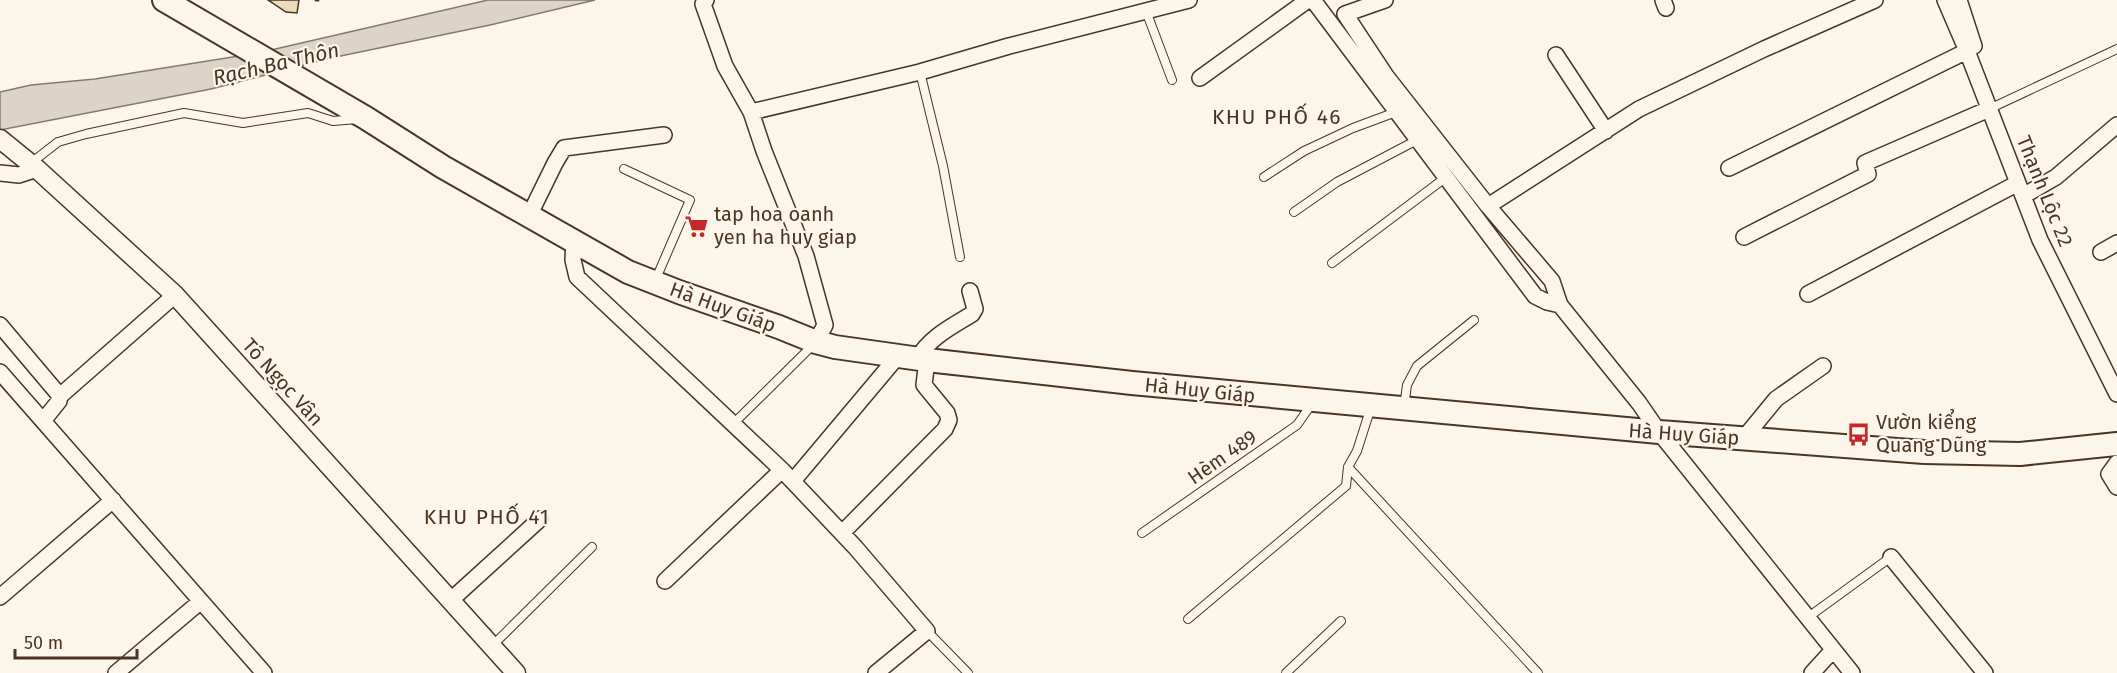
<svg xmlns="http://www.w3.org/2000/svg" width="2117" height="673" font-family="'Fira Sans',sans-serif">
	<style>
		.water { fill: #dcd4c6; stroke: #887966; stroke-width: 1.5 }
		.building { fill: #ecdcbc; stroke: #4a3520; stroke-width: 1.5 }
		.lines { fill: none; stroke-linecap: round; stroke-linejoin: round }
		.service-casing { stroke: #4a3520; stroke-width: 10 }
		.minor-casing { stroke: #4a3520; stroke-width: 18 }
		.tertiary-casing { stroke: #4a3520; stroke-width: 21 }
		.primary-casing { stroke: #4a3520; stroke-width: 26 }
		.service { stroke: #fbf6e9; stroke-width: 8 }
		.minor { stroke: #fbf6e9; stroke-width: 15 }
		.tertiary { stroke: #fbf6e9; stroke-width: 18 }
		.primary { stroke: #fbf6e9; stroke-width: 22 }
		.wall { stroke: #4a3520; stroke-width: 3 }
		.labels { text-anchor: middle; dominant-baseline: central; stroke-width: 4.5; stroke-linejoin: round; paint-order: stroke }
		.street-label { font-size: 20px; fill: #4a3520; stroke: #fbf6e9 }
		.poi-label { font-size: 20px; fill: #4a3520; stroke: #fbf6e9; text-anchor: start }
		.water-label { font-size: 21px; font-style: italic; fill: #4a3520; stroke: #fbf6e9 }
		.neighbourhood-label { font-size: 21px; letter-spacing: 1.5px; fill: #4a3520; stroke: #fbf6e9 }
	</style>
	<rect width="100%" height="100%" fill="#fbf6e9"/>
	<path class="water" d="M488 0H595L490 25 331 58 211 89 0 130V92L31 85 95 79 258 53Z"/>
	<path class="building" d="M268 0H299L297 13 286 12Z"/>
	<g class="lines">
		<defs>
			<path id="service" d="M1146 11 1172 80
				M920 72 943 166 960 257
				M1989 109 2117 49
				M31 163 58 142 86 134 184 113 243 123 308 113 333 121 357 119
				M624 169 690 200 655 281
				M1264 177 1304 151 1353 128 1396 112
				M1294 212 1337 182 1417 140
				M1332 263 1445 178
				M1404 407 1407 385 1417 366 1474 320
				M734 423 814 344
				M1348 467 1538 673
				M1142 533 1297 425 1313 402
				M1807 618 1891 557
				M1188 619 1346 486 1348 467 1357 451 1371 407
				M927 631 968 673
				M493 645 592 547
				M1286 673 1341 621"/>
			<path id="minor" d="M706 0 703 4 725 66 751 112 764 151 806 256 825 325 816 342
				M1313 0 1535 296 1547 302 1560 305
				M1385 0 1345 14 1386 76 1488 206 1552 281 1560 305 1639 403 1659 432 1852 673
				M1663 0 1666 8
				M1945 0 1967 51 2040 240 2117 394
				M1959 0 1974 46
				M1556 55 1606 131
				M1200 78 1308 0
				M751 112 920 72 1009 46 1189 0
				M1729 168 1967 51
				M0 173 19 175 37 169
				M2023 196 2056 177 2117 125
				M1488 206 1639 109 1764 49 1875 0
				M529 216 555 163 564 148 664 135
				M1744 237 1868 174 1865 163 1989 109
				M574 241 573 260 577 277 782 470 855 547 927 631 876 673
				M2101 252 2117 243
				M1808 294 2018 183
				M0 325 60 396
				M917 359C930 337 951 327 972 314L975 309 970 291
				M0 372 264 673
				M43 421 59 401 60 396 175 295
				M1744 438 1776 399 1823 366
				M2117 463 2109 474 2117 487
				M793 481 898 356
				M842 533 945 429 949 420 947 413 924 385 927 360
				M1891 557 1985 673
				M665 581 782 470
				M0 597 113 500
				M451 600 540 519
				M116 673 201 601
				M1812 673 1833 650"/>
			<path id="tertiary" d="M0 139 37 169 175 295 516 673"/>
			<path id="primary" d="M164 0 366 118 443 167 628 272 679 292 779 327 816 342 835 347 927 360 1132 383 1659 432 1924 452 2020 454 2117 444"/>
		</defs>
		<use href="#service" class="service-casing"/>
		<use href="#minor" class="minor-casing"/>
		<use href="#tertiary" class="tertiary-casing"/>
		<use href="#primary" class="primary-casing"/>
		<use href="#service" class="service"/>
		<use href="#minor" class="minor"/>
		<use href="#tertiary" class="tertiary"/>
		<use href="#primary" class="primary"/>
		<path class="wall" d="M316 0H318"/>
	</g>
	<defs>
		<symbol id="supermarket-bare" viewBox="-9 -9 18 18"><path d="M-6-5.5h2.5l.6 2H6L4.5 2H-2.5L-4.4-4H-6ZM-1.5 3.2a1.3 1.3 0 1 0 .1 0ZM3 3.2a1.3 1.3 0 1 0 .1 0Z" fill="#c62828" stroke="#fbf6e9" stroke-width="2.5" paint-order="stroke"/></symbol>
		<symbol id="bus-bare" viewBox="-9 -9 18 18"><path d="M-5-6H5V4H4V6H2V4H-2V6H-4V4H-5ZM-3.5-4V0h7V-4ZM-3.5 1.2v1.5H-2V1.2ZM2 1.2v1.5H3.5V1.2Z" fill="#c62828" stroke="#fbf6e9" stroke-width="2.5" paint-order="stroke"/></symbol>
	</defs>
	<g fill-rule="evenodd">
		<use href="#supermarket-bare" x="680" y="210" width="33" height="33"/>
		<use href="#bus-bare" x="1842" y="418" width="33" height="33"/>
	</g>
	<g class="labels">
		<g class="street-label">
			<text transform="translate(2045 191) rotate(68)">Thạnh Lộc 22</text>
			<text transform="translate(723 307) rotate(20)">Hà Huy Giáp</text>
			<text transform="translate(283 382) rotate(48)">Tô Ngọc Vân</text>
			<text transform="translate(1200 390) rotate(6)">Hà Huy Giáp</text>
			<text transform="translate(1684 434) rotate(4)">Hà Huy Giáp</text>
			<text transform="translate(1222 457) rotate(-35)">Hèm 489</text>
		</g>
		<g class="poi-label">
			<text x="714" y="214">tap hoa oanh<tspan x="714" dy="23">yen ha huy giap</tspan></text>
			<text x="1876" y="422">Vườn kiểng<tspan x="1876" dy="23">Quang Dũng</tspan></text>
		</g>
		<g class="water-label">
			<text transform="translate(276 64) rotate(-13)">Rạch Ba Thôn</text>
		</g>
		<g class="neighbourhood-label">
			<text x="1277" y="117">KHU PHỐ 46</text>
			<text x="487" y="517">KHU PHỐ 41</text>
		</g>
	</g>
	<path d="M15 649v9h122v-9" fill="none" stroke="#4a3520" stroke-width="3"/>
	<text x="24" y="649" font-size="18" fill="#4a3520" stroke="#fbf6e9" stroke-width="4.5" paint-order="stroke">50 m</text>
</svg>
